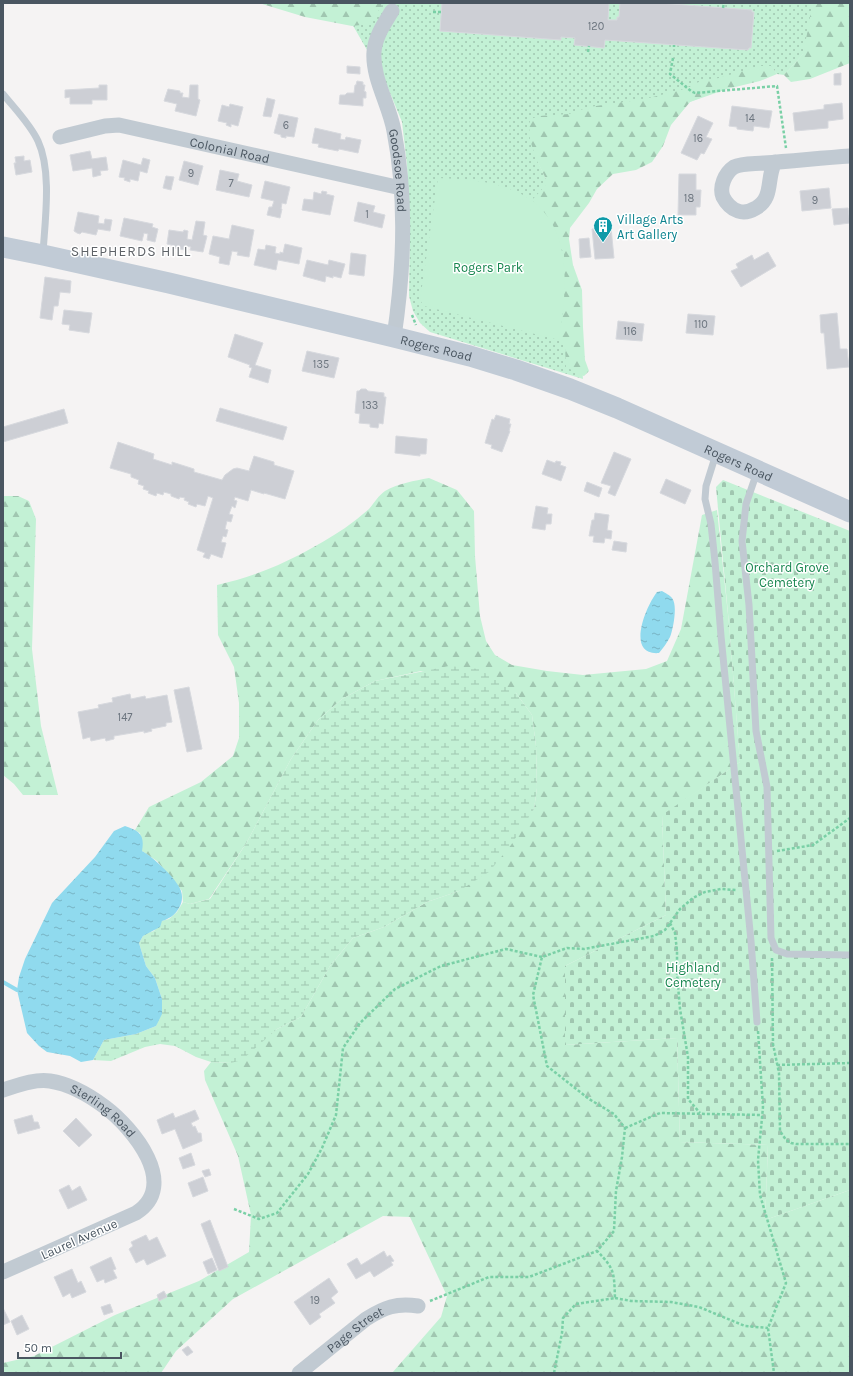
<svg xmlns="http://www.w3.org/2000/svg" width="853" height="1376" font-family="Karla,sans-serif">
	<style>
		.green { fill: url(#green-dots) }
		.forest { fill: url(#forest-firs) }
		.wetland { fill: url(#wetland-marsh) }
		.cemetery { fill: url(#cemetery-stones) }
		.pitch { fill: #c3f1d5 }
		.water { fill: url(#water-ripples) }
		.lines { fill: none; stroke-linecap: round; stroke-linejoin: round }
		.stream { stroke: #90daee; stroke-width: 4 }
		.building { fill: #cdcfd5; stroke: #d7d9de }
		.path { stroke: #7ad0a6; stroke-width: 2.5; stroke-dasharray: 3 2; stroke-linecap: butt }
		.service { stroke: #c1cad2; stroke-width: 7 }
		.minor { stroke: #c1cad2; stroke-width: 15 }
		.secondary { stroke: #c1cbd6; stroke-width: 21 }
		.labels { text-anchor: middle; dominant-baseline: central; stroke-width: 3; stroke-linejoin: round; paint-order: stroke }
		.number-label { font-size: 11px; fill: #6b747e }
		.street-label { font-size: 13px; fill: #4a5661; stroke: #fff }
		.culture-label { font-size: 13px; fill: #0d838f; stroke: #fff; text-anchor: start }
		.park-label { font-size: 13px; fill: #17864f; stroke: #fff }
		.neighbourhood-label { font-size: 14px; letter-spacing: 1px; fill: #5f6368; stroke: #fff }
	</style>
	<defs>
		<pattern id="green-dots" width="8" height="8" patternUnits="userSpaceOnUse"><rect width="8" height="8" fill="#c3f1d5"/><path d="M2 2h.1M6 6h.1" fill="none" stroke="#a0c6b0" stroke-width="1.8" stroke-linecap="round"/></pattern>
		<pattern id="forest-firs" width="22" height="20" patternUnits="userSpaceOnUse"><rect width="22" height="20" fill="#c3f1d5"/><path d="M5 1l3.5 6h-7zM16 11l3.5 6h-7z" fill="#a0c6b0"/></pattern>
		<pattern id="wetland-marsh" width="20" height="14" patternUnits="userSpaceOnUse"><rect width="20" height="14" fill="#c3f1d5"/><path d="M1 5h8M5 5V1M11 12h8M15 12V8" fill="none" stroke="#a0c6b0"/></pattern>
		<pattern id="cemetery-stones" width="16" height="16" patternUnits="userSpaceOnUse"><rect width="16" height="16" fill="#c3f1d5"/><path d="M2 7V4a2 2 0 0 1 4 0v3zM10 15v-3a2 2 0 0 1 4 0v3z" fill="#a0c6b0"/></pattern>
		<pattern id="water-ripples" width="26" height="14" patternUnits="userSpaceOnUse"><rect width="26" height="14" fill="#90daee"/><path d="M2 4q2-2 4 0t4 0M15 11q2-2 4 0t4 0" fill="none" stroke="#78b4c4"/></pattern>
	</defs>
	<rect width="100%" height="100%" fill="#f5f3f3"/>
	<path class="green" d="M340 3H850L784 75 777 74 773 69 538 162 546 179 574 273 583 379 430 332 420 323 413 311 409 296 410 226 407 165 402 122 386 83Z"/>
	<path class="forest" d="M259 3H384L369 24 352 26 305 17Z
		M812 3H850V63L810 79 791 82 784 75 803 54 809 24Z
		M760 66H771L777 74 760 81 727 89 690 102 671 125 663 146 652 162 636 170 613 174 597 189 589 203 570 228 569 239 573 265 582 290 583 327 585 360 589 371 584 376 581 375 566 367 565 347 559 340 563 310 564 254 543 211 532 200 545 186 546 179 537 161 530 140 529 124 531 119 539 116 569 114 589 107 645 99 681 90 701 81 719 78Z
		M429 478 457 490 474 511 475 556 480 616 486 641 495 655 512 665 547 671 583 675 646 669 667 661 681 629 702 515 717 510 729 624 740 762 662 816 666 915 565 966V1045L677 1038 680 1142 768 1145 765 1220 850 1190V1373H392L441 1317 447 1296 410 1217 383 1216 233 1299 176 1351 161 1373H3V1363L34 1356 115 1315 199 1281 249 1252 251 1215 238 1156 205 1080 204 1071 211 1062 231 1063 277 1029 301 1017 330 966 353 938 384 927 427 902 459 891 534 809 537 788 536 746 532 715 516 693 421 671 375 681 342 699 318 720 291 759 247 842 209 899 190 904 183 902 182 891 157 861 142 851 140 833 135 830 149 807 201 782 233 756 239 738V703L234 667 218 635 217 585C264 575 305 554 345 528 353 522 361 516 369 509 374 503 379 495 385 491 399 483 414 481 429 478Z
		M3 496H18L29 501 36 519 32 649 41 726 58 795H23L14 784 3 775Z"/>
	<path class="wetland" d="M449 666 479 669 516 693 532 715 536 746 537 788 534 809 511 845 489 872 459 891 427 902 384 927 353 938 330 966 301 1017 277 1029 242 1060 231 1063 211 1062 196 1057 175 1046 160 1044 145 1047 111 1061 93 1060 104 1040 136 1034 156 1026 162 999 155 978 146 966 139 943 143 936 147 933 154 931 162 921 169 919 177 912 183 902 190 904 210 899 247 842 291 759 318 720 342 699 375 681Z"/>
	<path class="cemetery" d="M723 480 850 531V1190L765 1220 768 1145 680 1142 677 1038 565 1045V966L666 915 662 815 740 762 729 624 716 487Z"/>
	<path class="pitch" d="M438 178C461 179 485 180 507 188 575 211 568 282 559 340L424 306 420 300Z"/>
	<path class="water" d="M662 591C665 593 670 595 672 598 678 605 673 630 670 637 667 643 663 648 659 653 625 656 646 606 657 592Z
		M125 826C139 831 145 834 142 851 152 856 178 880 181 891 183 897 182 903 179 908 175 915 169 919 162 921L160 927 143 936 139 943 146 966 155 978 162 999V1014L156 1026 136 1034 104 1040 93 1060 81 1062 70 1056 47 1052 39 1046 27 1033 17 990 19 977 25 959 52 903 95 857 114 831Z"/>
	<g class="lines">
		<path class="stream" d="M3 982 17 990"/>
	</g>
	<path class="building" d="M442 3H609L608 20H617V17H619L620 3H659L752 10V12H754L751 48H749L748 50 605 40 604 48 574 45 575 38 561 37V40L440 31Z
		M347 66 360 67V74L347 73Z
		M841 73V85H834V74Z
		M357 81 363 82V85H365L364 91 366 92V98H363V106L339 104 340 95H345L347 93H354L355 85H356Z
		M99 85H107V100H92V104H70V97L65 98V90L99 88Z
		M190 85H198V99L200 100 196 116 175 111 177 104 164 101 168 89 180 91V93H183L182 97 189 98Z
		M267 98 275 100 271 117 263 116Z
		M842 103 843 119 828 121V128L795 131 793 113 824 109V105Z
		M230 104 243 107 238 126 231 124V127L226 125 227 123 218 121 222 105 229 107Z
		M732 106 772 111 769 128 754 126 753 131 737 129V127L729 126Z
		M279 114 298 118 294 137 286 136V138L281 137V135L274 133Z
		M698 116 713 123 706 137 712 139 704 154 701 153 697 160 681 153Z
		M315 128 341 134 340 139 345 140 346 137 361 140 358 153 339 149 338 151 318 147 319 144 312 143Z
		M90 151 92 159 106 157 108 170 100 171 101 175 93 177 92 168 73 171 70 155Z
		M24 156V161L30 160 32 172 16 175 14 163H16L15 157Z
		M143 158 150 160 147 173 140 171 138 181 130 179V182L124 180 125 178 119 177 123 160 141 165Z
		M184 161 203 166 198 185 179 180Z
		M220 170 239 174 237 181 252 185 249 197 216 190Z
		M679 174H696V190H701L700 207H696V215H678Z
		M166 176 174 177 171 190 163 188Z
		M265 181 290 187 286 204 282 203 281 209H282L280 218 267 215 269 207H272L274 201 261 198Z
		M829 188 831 208 802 211 800 191Z
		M322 191 327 192 326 194 334 196 330 215 302 210 304 199 313 200 314 192 321 194Z
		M358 202 375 206 373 212 385 215 382 228 354 221Z
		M848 208 850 223 834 225 832 209Z
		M78 212 99 216 98 223 104 224 105 219 112 220 110 231 98 229 96 235 82 232 80 234 77 233 74 231Z
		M124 218 153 224 152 227 158 229 155 242 147 240 148 234 144 233 142 241 120 236Z
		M196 221 205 222 203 235 207 236 203 252 190 250 191 247 186 246 185 250 174 248 175 246 167 244 169 230 183 232 184 230 188 231 187 239 192 240Z
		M232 225 254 230 249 257 237 255 238 252 232 251 229 265 219 263 220 257 209 254 213 236 229 239Z
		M611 227 614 258 595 259 592 229Z
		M589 238 591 257 580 258 579 239Z
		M285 244 302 248 299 264 278 260 276 270 254 265 258 249 265 250 266 245 276 247 275 253 280 254V252L283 253Z
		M768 252 776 266 741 287 731 271 738 268 736 264 752 255 754 260Z
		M351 253 366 255 364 276 349 274Z
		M307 260 328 265 329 260 345 264 341 278 333 276V278L326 276 325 282 303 276Z
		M45 277 71 281 70 293 60 292 58 306H54L52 320 40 318Z
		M64 310 92 313 89 333 69 330 70 325 62 324Z
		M837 313 840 349H847L849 367 827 369 824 333H821L820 315Z
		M688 314 715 316 713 335 686 333Z
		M618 321 644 324 642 341 616 339Z
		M235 334 263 343 255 365 271 370 268 383 249 377 252 368 249 367 250 365 228 357Z
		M307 351 339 358 334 378 302 371Z
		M361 389H366L368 391 384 393V397H386L383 424 379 423 378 428 370 427V424L359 423 360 414 355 413 357 391H359Z
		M220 408 287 427 283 440 216 421Z
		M64 409 68 423 3 442V427Z
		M496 415 510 419 509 424H511L509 431H510L502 452 491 448 492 445 485 443 492 419 494 420Z
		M396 436 427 439 426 454H420V456L395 453Z
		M118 442 154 454 153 459 172 465V462L194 469V472L222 480 225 475 233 469 237 468 249 471 254 456 274 462V465L294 471 285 499 264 493V494L251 490 248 501 235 497 234 500 237 501 235 508 232 506 229 514 233 515 231 522 227 521 225 529 228 530 226 537 223 536 221 542 226 543 222 558 211 554 209 559 203 557 205 553 197 550 213 498 208 496 205 506 197 504 196 507 188 504 189 502 184 500 185 498 180 497 179 499 171 496V494L164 492 163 495 157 493 156 496 148 493 149 491 143 489 144 486 138 484 139 480 131 477V474L110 468Z
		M614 452 631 459 615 496 608 493 611 486 601 483Z
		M547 460 555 463 556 461 561 462 560 465 566 467 561 481 542 474Z
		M666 479 691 490 685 504 660 493Z
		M587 482 602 488 599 497 584 491Z
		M536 506 548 508 547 514H552L551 524H546L545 530 532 528Z
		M595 513 609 515 607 530 612 531 611 539 605 538 604 543 593 542 594 536H589L592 520H594Z
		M614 541 627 543 626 552 612 550Z
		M189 687 202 749 187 752 174 690Z
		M130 694 131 699 145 696 146 699 167 695 172 722 166 723V726L151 729 152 731 144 733V731L114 736V739L106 741 105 738 91 741 90 737 83 739 78 712 99 708 98 705 113 702 112 698Z
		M195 1110 199 1119 191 1123 193 1127 195 1126 198 1133H201L202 1141 183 1149 175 1129 162 1134 157 1120 173 1113 175 1118Z
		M32 1115 34 1122H38L40 1128 18 1134 14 1120Z
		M76 1118 92 1135 79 1147 63 1131Z
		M191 1153 195 1165 183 1169 179 1158Z
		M209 1169 211 1175 205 1177 202 1171Z
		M203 1177 208 1191 193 1197 188 1183Z
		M69 1185 72 1191 80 1186 87 1200 68 1209 59 1190Z
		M210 1220 228 1267 219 1271 201 1224Z
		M146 1235 149 1241 157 1237 166 1256 147 1265 144 1259 136 1263 129 1249 133 1246 131 1242Z
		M384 1251 387 1257 390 1255 394 1261 391 1262 393 1265 374 1277 370 1271 356 1279 347 1264 357 1258 361 1265Z
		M111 1257 116 1269 113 1270 117 1278 105 1283 104 1279 97 1282 90 1267Z
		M212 1258 217 1270 208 1274 203 1262Z
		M72 1269 78 1283 81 1281 86 1292 72 1298 70 1293 63 1297 54 1277Z
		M329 1278 338 1292 331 1298 335 1303 319 1314 321 1317 310 1325 294 1302Z
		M164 1291 167 1297 159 1301 157 1295Z
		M110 1304 113 1312 104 1315 101 1307Z
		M3 1308 10 1322 3 1325Z
		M22 1315 29 1329 17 1335 11 1321Z
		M188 1346 193 1352 187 1356 182 1350Z"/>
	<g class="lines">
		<path class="path" d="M723 8 724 3
			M433 12H441
			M674 47V45
			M588 52 589 46
			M673 58 670 74 691 91 695 93 777 86 786 148
			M412 315 416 325
			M777 851 813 845 850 818
			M670 923 675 933 677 951V974L680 1009 688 1057V1099L700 1113
			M772 958 773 1044 779 1073 780 1131 786 1140 791 1143 796 1144H850
			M758 1031 763 1107 758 1160 760 1195 786 1283 768 1328 774 1373
			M777 1065 850 1063
			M625 1128 660 1113 762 1115
			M234 1209 259 1219 277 1213 308 1174 322 1148 336 1115 343 1048 360 1023 395 989 441 966 506 949 542 957
			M615 1298 631 1301 671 1302 699 1307 745 1326 768 1328
			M430 1301 489 1277H529L597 1251
			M554 1373 562 1333 563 1318 576 1304 615 1298C614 1273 615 1269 597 1251L614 1231 616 1191 622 1157 625 1128 614 1114 589 1099 547 1066 533 995 542 957 567 948 584 949 654 936 665 930 680 909 693 898 705 892 721 889 736 890"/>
		<path class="service" d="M3 94C15 109 30 124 38 141 52 171 45 220 43 253
			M716 454 706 486 705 499 711 524 715 562 721 636 751 941 757 1022
			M757 472 746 504 742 541 749 605 756 731 767 787 771 938 776 950 787 954 850 955"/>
		<g class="minor">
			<path id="s1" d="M392 11C384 24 375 37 374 52 372 78 390 106 394 131 407 198 404 270 394 337"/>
			<path id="s2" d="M60 137 105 126 119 125 401 188"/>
			<path d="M775 162C766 178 774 198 756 208 751 211 744 213 738 211 732 209 726 203 723 197 719 187 725 173 734 167 742 163 755 164 764 163 793 161 821 158 850 156"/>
			<path id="s3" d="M3 1090C19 1085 34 1079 50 1081 70 1084 89 1095 105 1107 133 1128 180 1185 136 1213L3 1272"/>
			<path id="s4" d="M299 1373 366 1319C385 1307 396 1303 418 1306"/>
		</g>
		<path class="secondary" id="s5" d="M3 247 43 255 169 283 394 337 470 356 516 370 570 389 617 408 850 512"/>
	</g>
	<defs>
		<symbol id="building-pin" viewBox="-11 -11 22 30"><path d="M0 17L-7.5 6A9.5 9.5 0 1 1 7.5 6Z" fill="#0f9aa8" stroke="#fff"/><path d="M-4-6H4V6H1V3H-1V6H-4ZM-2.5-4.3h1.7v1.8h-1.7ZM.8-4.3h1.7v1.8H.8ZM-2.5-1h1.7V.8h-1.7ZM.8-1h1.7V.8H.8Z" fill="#fff"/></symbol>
	</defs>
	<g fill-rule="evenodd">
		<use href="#building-pin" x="592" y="215" width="22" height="30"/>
	</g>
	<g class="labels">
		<g class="number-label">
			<text x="596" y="26">120</text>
			<text x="750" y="118">14</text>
			<text x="286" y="125">6</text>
			<text x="698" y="138">16</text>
			<text x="191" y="173">9</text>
			<text x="231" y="183">7</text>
			<text x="689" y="198">18</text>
			<text x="815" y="200">9</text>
			<text x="367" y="214">1</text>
			<text x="701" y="324">110</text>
			<text x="630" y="331">116</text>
			<text x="321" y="364">135</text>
			<text x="370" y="405">133</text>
			<text x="125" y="717">147</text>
			<text x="315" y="1300">19</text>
		</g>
		<g class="street-label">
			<text stroke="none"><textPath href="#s2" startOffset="174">Colonial Road</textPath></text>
			<text stroke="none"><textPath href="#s1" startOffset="167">Goodsoe Road</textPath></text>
			<text stroke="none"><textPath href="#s5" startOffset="445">Rogers Road</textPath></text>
			<text stroke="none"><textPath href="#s5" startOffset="769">Rogers Road</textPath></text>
			<text stroke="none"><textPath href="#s3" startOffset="110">Sterling Road</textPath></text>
			<text transform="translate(79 1239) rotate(-24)">Laurel Avenue</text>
			<text stroke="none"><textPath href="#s4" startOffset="71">Page Street</textPath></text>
		</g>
		<g class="culture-label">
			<text x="617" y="219">Village Arts<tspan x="617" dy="15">Art Gallery</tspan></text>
		</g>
		<g class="park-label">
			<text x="488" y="267">Rogers Park</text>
			<text x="787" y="567">Orchard Grove<tspan x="787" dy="15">Cemetery</tspan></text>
			<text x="693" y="967">Highland<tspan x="693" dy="15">Cemetery</tspan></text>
		</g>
		<g class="neighbourhood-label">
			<text x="131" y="251">SHEPHERDS HILL</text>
		</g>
	</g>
	<rect width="853" height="1376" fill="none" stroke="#4a5661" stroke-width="8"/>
	<path d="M18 1352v6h103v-6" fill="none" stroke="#4a5661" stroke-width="2"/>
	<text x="24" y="1352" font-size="12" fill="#4a5661" stroke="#ffffff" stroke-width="3" paint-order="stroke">50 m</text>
</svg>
